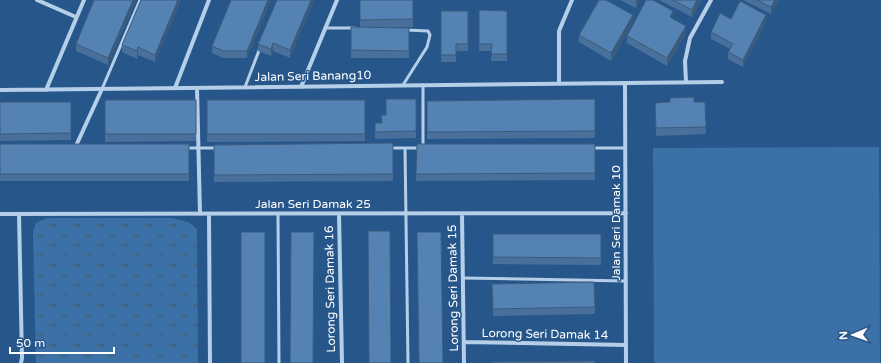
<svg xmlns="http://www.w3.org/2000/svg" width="881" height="363" font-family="'Varela Round',sans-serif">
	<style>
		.grass { fill: url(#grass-tufts) }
		.garden { fill: #3c71a7 }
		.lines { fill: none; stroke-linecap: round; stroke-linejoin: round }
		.lane { stroke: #b5cfe9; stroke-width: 3 }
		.street { stroke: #b5cfe9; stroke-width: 4 }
		.wall { fill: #48709a }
		.shaded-wall { fill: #3b5b7d }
		.building { fill: #5482b3; stroke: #3b5b7d }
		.labels { text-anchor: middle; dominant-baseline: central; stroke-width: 3; stroke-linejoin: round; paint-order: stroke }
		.street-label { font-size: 12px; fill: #fff; stroke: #27568a }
	</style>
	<defs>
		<pattern id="grass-tufts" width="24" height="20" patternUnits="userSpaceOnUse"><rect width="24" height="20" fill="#3c71a7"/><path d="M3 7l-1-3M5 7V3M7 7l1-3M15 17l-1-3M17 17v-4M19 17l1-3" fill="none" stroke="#465b70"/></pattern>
	</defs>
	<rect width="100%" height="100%" fill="#27568a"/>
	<path class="grass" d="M47 218H172L188 222 197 229 198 363H36L33 232 36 223Z"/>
	<path class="garden" d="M879 147 880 363H654L653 148Z"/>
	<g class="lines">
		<path class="lane" d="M325 28H355
			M403 85 427 47 430 35 428 31 406 30
			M423 85V147
			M245 87 260 48
			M102 89 140 0
			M186 148H218
			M390 148H420
			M405 148 408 363
			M592 148H625
			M278 214 279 363
			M463 278 626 281"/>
		<path class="street" d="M37 0 76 17
			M686 82 685 61 690 38 711 0
			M625 83 626 363
			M559 84V31L572 0
			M301 87 337 0
			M175 88 209 0
			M197 88 200 214
			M0 90 722 82
			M46 90 84 0
			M75 148 102 89
			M0 214 626 213
			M19 214 22 358 21 363
			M209 214 210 363
			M339 214 342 363
			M462 214 464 363
			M464 342 626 345"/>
	</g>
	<path class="wall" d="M136 0 108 65 76 51V44Z
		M141 0H181L155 62 138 55 137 59 122 52V45Z
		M271 0 247 58H223L212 53V46Z
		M277 0H314L290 58 273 51 271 56 258 51V44Z
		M360 0H413V27H360Z
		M620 0H639L636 8Z
		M659 0H701L692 17Z
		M743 0H779L771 14Z
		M479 10 507 11V61H491L492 51H479Z
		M441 11H468V51H456V62H441Z
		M673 19 686 33 667 66 627 43V36Z
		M731 19 766 23 743 67 728 59V52L730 49 711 39V32Z
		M633 22 611 61 579 42V35Z
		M351 27 409 28V58H351Z
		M416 99V138L375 139V123H381L386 115Z
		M595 99V138L427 139V101Z
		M105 100H196V141L105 142Z
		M207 100H365V141L207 142Z
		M0 102H71V140L0 141Z
		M694 102H705L706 134 656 136 655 103Z
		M393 143V181L214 182V145Z
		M0 144H189V181H0Z
		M417 144H595V180L416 181Z
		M493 234H601V265L493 264Z
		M492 284 595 307V314L493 316Z"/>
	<path class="shaded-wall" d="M133 0H136L108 65V58Z
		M178 0H181L155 62V55Z
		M268 0H271L247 58V51Z
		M311 0H314L290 58V50Z
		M636 0H639L636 8Z
		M697 0H701L692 17V10Z
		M775 0H779L771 14V7Z
		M673 11V19L670 17Z
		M633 15V22L611 61V53Z
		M766 15V23L743 67V60Z
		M686 26V33L667 66V58Z
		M273 43V51L271 56V49Z
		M138 47V55L137 59V51Z"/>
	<path class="building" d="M94 0H133L108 58 76 44Z
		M141 0H178L155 55 138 47 137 51 122 45Z
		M231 0H268L247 51H223L212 46Z
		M277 0H311L290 50 273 43 271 49 258 44Z
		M360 0H413V19L360 20Z
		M599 0H606L633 15 611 53 579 35Z
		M646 0H653L673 11 670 17 686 26 667 58 627 36Z
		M673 0H697L692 10Z
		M757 0H775L771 7Z
		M740 1 766 15 743 60 728 52 733 44 711 32 720 13 731 19Z
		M479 10 507 11V54H491L492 44H479Z
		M441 11H468V44H456V55H441Z
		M351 27 409 28V51L351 50Z
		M694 97V102H705L706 127 656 128 655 103 670 102V98Z
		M386 99H416V131L375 132V123H382L381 115H386Z
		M595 99V131L427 132V101Z
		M105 100H196V134H105Z
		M207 100H365V134H207Z
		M0 102H71V133L0 134Z
		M393 143V174L214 175V145Z
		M0 144H189V174H0Z
		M417 144H595V173L416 174Z
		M368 231H390L391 363H369Z
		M241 232H265V363H241Z
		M291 232H314L313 363H290Z
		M417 232H441L443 363H419Z
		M493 234H601V258L493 257Z
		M594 282 595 307 493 309 492 284Z
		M595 361V363H492V362Z"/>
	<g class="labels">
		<g class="street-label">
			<text transform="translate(313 76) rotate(-1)">Jalan Seri Banang10</text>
			<text x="313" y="204">Jalan Seri Damak 25</text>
			<text transform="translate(616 223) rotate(-90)">Jalan Seri Damak 10</text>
			<text transform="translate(453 288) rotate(-91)">Lorong Seri Damak 15</text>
			<text transform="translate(330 289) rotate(-91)">Lorong Seri Damak 16</text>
			<text transform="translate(545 334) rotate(1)">Lorong Seri Damak 14</text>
		</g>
	</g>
	<g transform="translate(853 335) rotate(268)" stroke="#27568a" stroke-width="3" paint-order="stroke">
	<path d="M0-3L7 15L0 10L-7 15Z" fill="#ffffff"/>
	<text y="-6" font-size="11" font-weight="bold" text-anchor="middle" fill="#ffffff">N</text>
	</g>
	<path d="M10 347v6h104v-6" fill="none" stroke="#ffffff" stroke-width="2"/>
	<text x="16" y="347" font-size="12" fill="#ffffff" stroke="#27568a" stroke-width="3" paint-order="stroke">50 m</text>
</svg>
